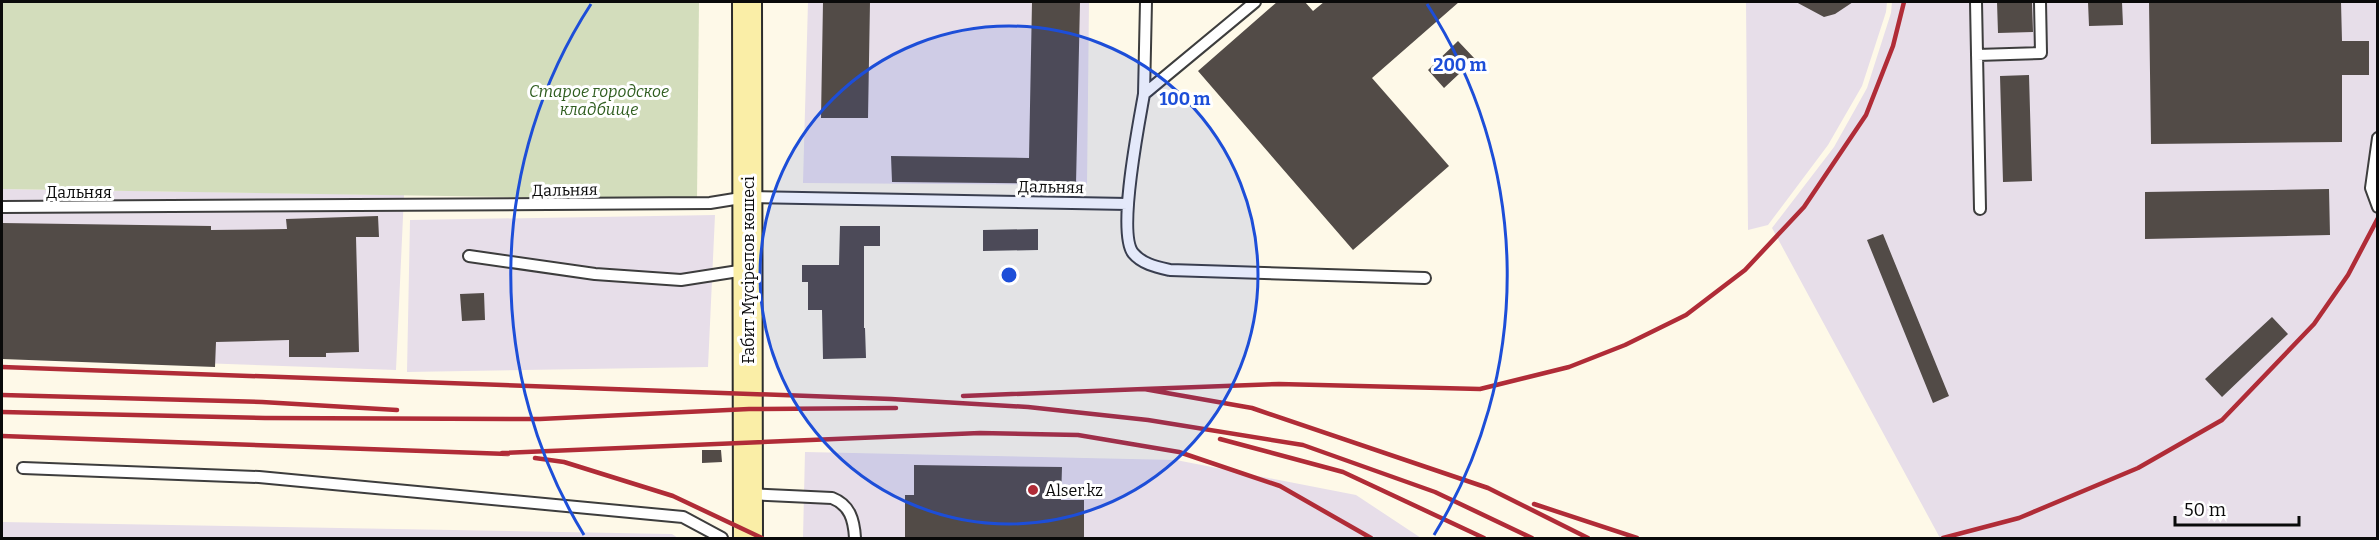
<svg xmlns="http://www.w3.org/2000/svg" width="2379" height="540" font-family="Bitter,serif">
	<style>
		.industrial { fill: #e7dee9 }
		.cemetery { fill: #d3ddbc }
		.building { fill: #524b47 }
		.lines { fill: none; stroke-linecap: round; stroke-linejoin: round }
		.lane-casing { stroke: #3d3d3d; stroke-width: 14 }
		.secondary-casing { stroke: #2c2c2c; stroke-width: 32 }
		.lane { stroke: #fff; stroke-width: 10 }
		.secondary { stroke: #faeea7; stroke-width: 28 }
		.rail { stroke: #b02c37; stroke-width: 4.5 }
		.ring { fill: none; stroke: #1d4ed8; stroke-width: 3 }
		.poi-dot { fill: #b02c37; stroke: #fff; stroke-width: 2 }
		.labels { text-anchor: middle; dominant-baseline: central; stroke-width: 6; stroke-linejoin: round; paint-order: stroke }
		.park-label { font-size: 16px; font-style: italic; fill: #2f5d1f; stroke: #fff }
		.street-label { font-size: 16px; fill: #0a0a0a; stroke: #fff }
		.poi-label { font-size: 16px; fill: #0a0a0a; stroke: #fff; text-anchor: start }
		.centre { fill: #1d4ed8; stroke: #fff; stroke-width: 3 }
		.ring-label { font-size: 18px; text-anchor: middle; font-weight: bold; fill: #1d4ed8; stroke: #fff; stroke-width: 6; stroke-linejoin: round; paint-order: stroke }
	</style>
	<rect width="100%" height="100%" fill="#fef9e8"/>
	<path class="industrial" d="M808 2H1089L1087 185 803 183Z
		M1746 2H1887L1886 12 1862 86 1828 145 1768 225 1748 230Z
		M1892 2H2377V538H1940L1772 228 1834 147 1867 88 1891 13Z
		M2 189 404 195 396 370 2 356Z
		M715 215 708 367 407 372 410 220Z
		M805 452 1176 460 1356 495 1421 538H803Z
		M2 522 672 534 678 538H2Z"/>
	<path class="cemetery" d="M2 2H699L697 200 2 189Z"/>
	<path class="building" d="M823 2H870L868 118H821Z
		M1032 2H1080L1076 184 892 182 891 156 1029 158Z
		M1277 2H1305L1313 11 1324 2H1459L1372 78 1449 166 1353 250 1198 71Z
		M1796 2H1853L1835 14 1824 17Z
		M1997 2H2032L2033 32 1998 33Z
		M2088 2H2122L2123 25 2089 26Z
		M2149 2H2341L2342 41H2369V75H2342V142L2151 144Z
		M1458 41 1475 59 1444 88 1428 70Z
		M2029 75 2032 181 2003 182 2000 76Z
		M2329 189 2330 235 2145 239V192Z
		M378 216 379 237H356L359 352 326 353V357H289V340L216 342 215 367 2 359V223L211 226V230L287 229 286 219Z
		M840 226H880V246H864V328H865L866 358 823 359 822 310H808V282H802V265H839Z
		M1038 229V250L983 251V230Z
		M1883 234 1949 396 1933 403 1867 240Z
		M484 293 485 320 462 321 460 294Z
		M2272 317 2288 334 2222 397 2205 379Z
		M702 450H721L722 462 702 463Z
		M914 465 1062 467 1061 500H1084V538H905V495H914Z"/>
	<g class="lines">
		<defs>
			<path id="lane" d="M1255 2 1144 94C1139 123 1117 232 1133 253 1142 264 1157 267 1170 270L1425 278
				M1976 2 1980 209
				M1977 55 2041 53 2040 2
				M1144 94 1146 2
				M2378 138 2371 188 2378 207
				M2 207 710 203 747 197 1128 204
				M469 256 595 274 681 280 745 270
				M23 468 259 477 683 517 722 538
				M748 494 832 498C850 505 854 520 855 538"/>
			<path id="secondary" d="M747 2 748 538"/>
		</defs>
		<use href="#lane" class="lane-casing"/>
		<use href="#secondary" class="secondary-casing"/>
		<use href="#lane" class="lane"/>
		<use href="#secondary" class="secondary"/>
		<path class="rail" d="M2 367 891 399 1028 407 1148 420 1303 445 1435 492 1532 538
			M1144 389 1279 384 1480 389 1569 367 1625 345 1686 315 1745 270 1804 207 1866 115 1893 46 1904 2
			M2 395 262 402 397 410
			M963 396 1144 389 1252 408 1488 488 1588 538
			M2 412 265 418 540 419 749 409 896 408
			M2 436 508 454
			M1220 439 1343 472 1484 538
			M502 453 980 433 1078 435 1179 452 1280 486 1371 538
			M535 458 564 462 673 496 762 538
			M1534 504 1637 538
			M1943 538 2019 518 2138 468 2222 420 2314 324 2348 275 2378 218"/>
	</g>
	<circle cx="1009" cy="275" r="249" fill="#1d4ed8" fill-opacity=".12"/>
	<g class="ring">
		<circle cx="1009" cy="275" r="249"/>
		<path d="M584 535A498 498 0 0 1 591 4M1427 4A498 498 0 0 1 1434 535"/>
	</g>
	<circle class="poi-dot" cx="1033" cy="490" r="6"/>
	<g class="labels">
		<g class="park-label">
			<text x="599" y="91">Старое городское<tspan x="599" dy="18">кладбище</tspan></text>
		</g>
		<g class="street-label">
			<text transform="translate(1051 187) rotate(1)">Дальняя</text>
			<text transform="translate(565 190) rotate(-1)">Дальняя</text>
			<text x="79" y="192">Дальняя</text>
			<text transform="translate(748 270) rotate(-90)">Ғабит Мүсірепов көшесі</text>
		</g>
		<g class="poi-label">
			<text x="1045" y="490">Alser.kz</text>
		</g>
	</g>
	<circle cx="1009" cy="275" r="9" class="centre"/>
	<g class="ring-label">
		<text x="1460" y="71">200 m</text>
		<text x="1185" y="105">100 m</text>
	</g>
	<rect width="2379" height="540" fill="none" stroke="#0a0a0a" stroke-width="6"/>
	<path d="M2175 516v9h124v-9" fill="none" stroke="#0a0a0a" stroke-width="3"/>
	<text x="2184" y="516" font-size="18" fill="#0a0a0a" stroke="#ffffff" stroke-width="4.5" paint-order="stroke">50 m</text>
</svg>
